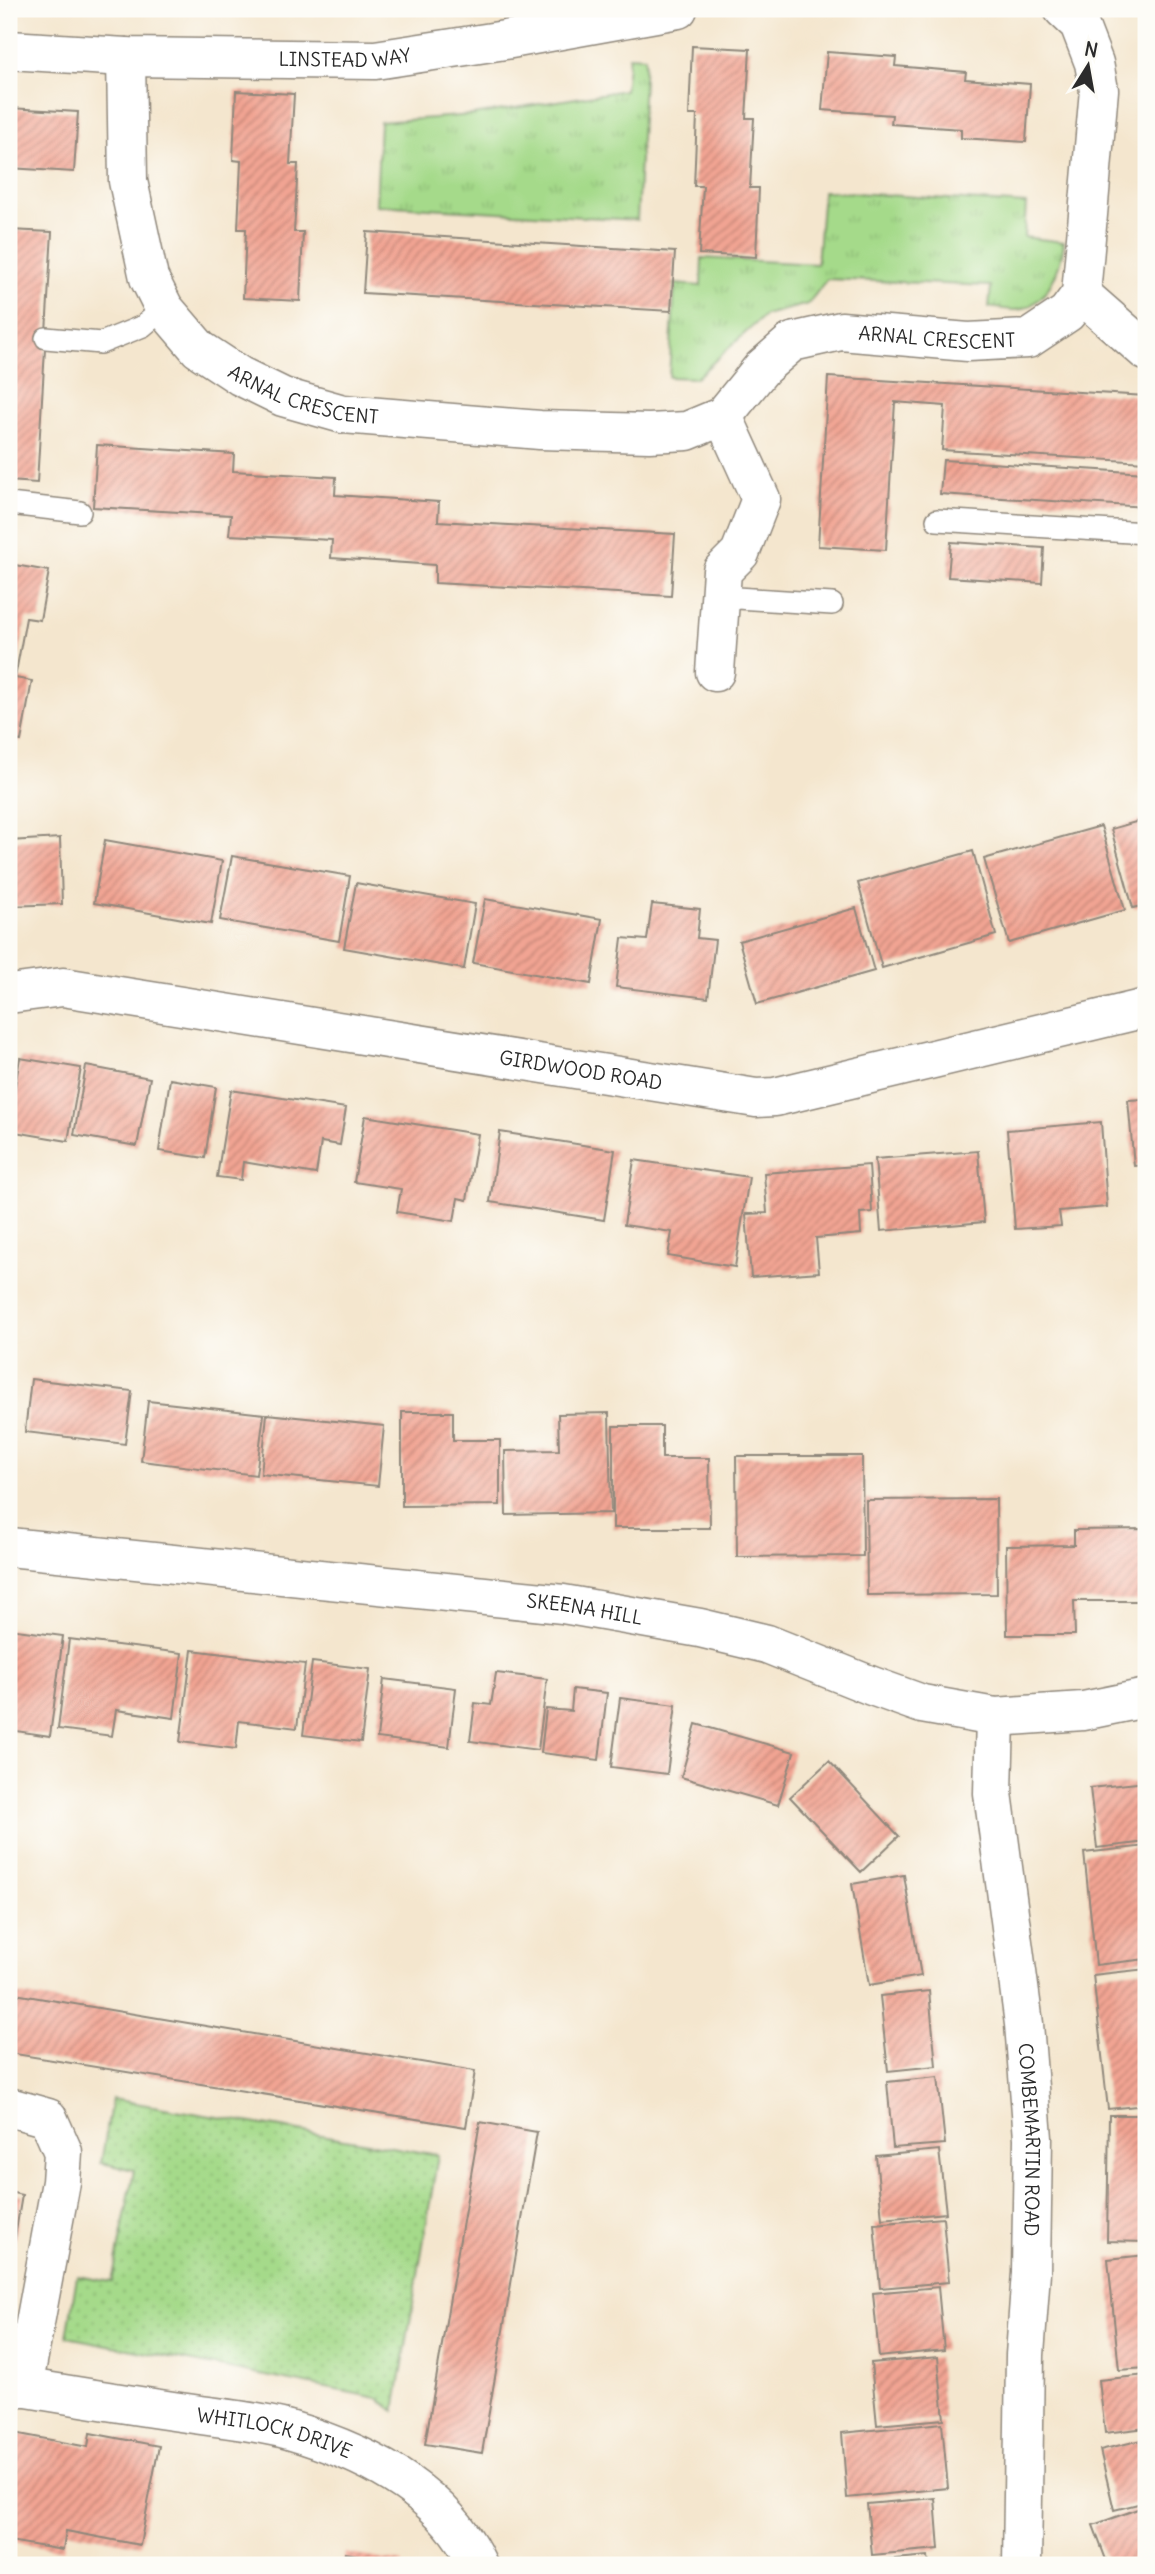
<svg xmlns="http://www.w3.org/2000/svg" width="1155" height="2574" font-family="Delius,sans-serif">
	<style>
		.grass { fill: url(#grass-tufts); stroke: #68825a; stroke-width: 2 }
		.park { fill: url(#park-dots); stroke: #68825a; stroke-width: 2 }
		.building { fill: url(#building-hatch) }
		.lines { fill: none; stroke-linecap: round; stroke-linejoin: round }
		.lane-casing { stroke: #90887c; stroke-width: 24 }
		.street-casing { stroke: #90887c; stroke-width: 41 }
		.lane { stroke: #fff; stroke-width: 21 }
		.street { stroke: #fff; stroke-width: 38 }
		.labels { text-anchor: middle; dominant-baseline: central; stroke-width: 5; stroke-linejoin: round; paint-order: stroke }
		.street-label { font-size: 19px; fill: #2b2b2b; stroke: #fdfcf7 }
	</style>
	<defs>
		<pattern id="grass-tufts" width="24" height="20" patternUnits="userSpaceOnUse" patternTransform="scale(1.75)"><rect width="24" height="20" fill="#a5da8a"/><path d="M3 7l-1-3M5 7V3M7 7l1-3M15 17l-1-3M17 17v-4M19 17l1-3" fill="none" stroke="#8ebb77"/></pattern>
		<pattern id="park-dots" width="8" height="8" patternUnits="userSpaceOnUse" patternTransform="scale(1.75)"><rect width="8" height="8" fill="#a5da8a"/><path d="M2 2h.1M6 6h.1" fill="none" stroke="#8ebb77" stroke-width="1.8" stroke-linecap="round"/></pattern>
		<pattern id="building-hatch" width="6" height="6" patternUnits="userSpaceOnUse" patternTransform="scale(1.75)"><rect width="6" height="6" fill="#f2a493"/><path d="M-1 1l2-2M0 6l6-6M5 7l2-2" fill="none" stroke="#c48678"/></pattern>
	</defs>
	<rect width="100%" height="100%" fill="#fdfcf7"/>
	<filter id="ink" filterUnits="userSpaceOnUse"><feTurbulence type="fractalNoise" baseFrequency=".0143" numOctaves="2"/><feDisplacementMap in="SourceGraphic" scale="14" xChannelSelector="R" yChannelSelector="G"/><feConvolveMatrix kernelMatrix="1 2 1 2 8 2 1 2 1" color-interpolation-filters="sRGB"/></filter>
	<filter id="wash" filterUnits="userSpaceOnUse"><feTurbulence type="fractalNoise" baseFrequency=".00686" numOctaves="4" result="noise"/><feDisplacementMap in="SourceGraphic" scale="28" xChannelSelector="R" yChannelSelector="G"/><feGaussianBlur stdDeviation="1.57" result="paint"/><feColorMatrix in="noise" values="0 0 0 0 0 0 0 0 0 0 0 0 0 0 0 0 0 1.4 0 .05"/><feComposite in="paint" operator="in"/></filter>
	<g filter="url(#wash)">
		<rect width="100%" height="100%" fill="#f4e6ce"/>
		<path class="grass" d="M629 56 645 57 637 220 376 205 380 122 473 115 625 90Z
			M823 191 1026 204 1024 237 1064 242C1061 266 1050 300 1022 309 1014 312 998 308 989 307L991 286 827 279 808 304 765 315 696 378 669 377 675 284 701 286 702 258 817 264Z"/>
		<path class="park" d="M112 2099 438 2155 395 2411 377 2398 67 2337 77 2276 112 2282 134 2170 101 2163Z"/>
		<g id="blocks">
			<path class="building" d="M692 46 750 49 746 118H754L750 188H759L756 257 699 254 703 186H694L697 115H689Z
				M827 52 896 57 895 66 966 72 965 79 1030 84 1026 142 961 138V129L891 124 892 115 822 110Z
				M236 91 294 94 290 164H298L294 232H303L300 301 243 298 246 229H238L241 161 233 160Z
				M9 108 78 112 74 172 9 168Z
				M9 230 52 232 37 483 9 481Z
				M367 232 675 252 671 311 363 293Z
				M828 377 1146 396V462L942 450 945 406 895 402 886 550 818 546Z
				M97 445 234 454 233 471 336 477 335 495 439 502 438 521 675 534 671 596 435 583V565L331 558 332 540 229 535 231 515 93 507Z
				M943 460 1146 473V507L940 494Z
				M951 542 1044 548 1042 583 948 577Z
				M9 564 49 571 40 620 26 618 15 678 32 681 21 741 9 739Z
				M1146 819V905L1133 908 1111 829Z
				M1101 826 1125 910 1009 943 984 859Z
				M60 838 62 904 9 906V841Z
				M105 840 222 861 211 924 94 903Z
				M973 851 996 935 882 968 858 883Z
				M232 856 350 876 339 941 220 920Z
				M356 883 475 904 464 969 344 948Z
				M485 899 602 919 591 984 473 963Z
				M652 904 700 909 697 938 715 940 708 998 616 987 622 938 647 940Z
				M856 908 874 971 757 1004 739 941Z
				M20 1058 81 1068 68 1141 9 1131V1104H12Z
				M86 1066 150 1078 137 1146 74 1135Z
				M170 1079 216 1087 205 1158 159 1151Z
				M231 1090 346 1108 340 1145 321 1142 316 1174 243 1162 241 1180 217 1177Z
				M1146 1099V1165L1134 1166 1128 1100Z
				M365 1116 478 1134 467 1200 458 1198 454 1221 397 1212 401 1189 354 1182Z
				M1101 1122 1107 1207 1059 1211 1061 1226 1015 1229 1007 1130Z
				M500 1132 615 1150 604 1220 490 1202Z
				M978 1151 984 1222 881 1231 875 1159Z
				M634 1160 749 1177 735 1267 668 1256 672 1232 624 1225Z
				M869 1165 872 1212 860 1213 861 1234 816 1238 819 1272 751 1277 746 1214 767 1213 764 1173Z
				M31 1379 132 1391 125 1444 25 1432Z
				M148 1401 264 1414 256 1475 141 1461Z
				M402 1412H453V1440H500V1505L402 1506Z
				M609 1413 611 1513 506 1515 505 1451 559 1450 558 1414Z
				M267 1414 384 1426 378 1486 261 1474Z
				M613 1426H662V1458H709L710 1528H613Z
				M736 1456H862L863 1556 737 1557Z
				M996 1499 997 1594 867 1595 866 1500Z
				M1146 1529V1601H1074L1075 1635H1007L1006 1546 1074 1545V1530Z
				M9 1629 63 1636 50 1736 9 1730Z
				M69 1639 182 1653 174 1718 116 1710 112 1736 58 1729Z
				M192 1650 305 1664 297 1728 239 1721 236 1749 180 1742Z
				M312 1662 370 1669 361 1742 303 1735Z
				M496 1673 547 1679 538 1750 470 1741 475 1703 491 1705Z
				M384 1679 456 1688 449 1747 377 1738Z
				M573 1689 607 1693 599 1760 541 1753 546 1709 571 1711Z
				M620 1698 676 1705 667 1774 611 1767Z
				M696 1724 794 1752 778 1805 681 1777Z
				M829 1761 899 1836 861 1872 790 1797Z
				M1146 1782V1842L1097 1848 1090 1788Z
				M1146 1846V1959L1096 1965 1084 1853Z
				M904 1875 921 1976 869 1985 852 1884Z
				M1146 1969V2105L1108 2109 1093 1975Z
				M929 1991 936 2066 888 2071 880 1996Z
				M9 1993 475 2071 466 2127 9 2053Z
				M938 2077 945 2144 893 2148 887 2082Z
				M1109 2115H1146V2242L1107 2241Z
				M480 2122 537 2132 482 2453 425 2444Z
				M939 2150 946 2213 882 2219 876 2156Z
				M9 2192 22 2195 12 2255H9Z
				M943 2218 949 2282 880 2288 874 2224Z
				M1146 2255V2368L1119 2370 1108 2259Z
				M938 2287 944 2350 879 2357 873 2293Z
				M938 2357 944 2419 877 2425 871 2363Z
				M1146 2375V2428L1105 2433 1099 2380Z
				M942 2423 948 2488 847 2498 842 2433Z
				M9 2432 88 2447 90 2433 159 2446 140 2545 66 2531 63 2550 9 2541Z
				M1146 2439V2502L1114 2510 1100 2450Z
				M935 2498 939 2549 872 2555 867 2504Z
				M1146 2506V2565H1108L1093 2525Z
				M345 2553 403 2563V2565H343Z
				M928 2556 929 2565H864L863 2562Z"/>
		</g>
	</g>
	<g filter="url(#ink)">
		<use href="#blocks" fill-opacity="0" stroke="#90887c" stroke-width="2"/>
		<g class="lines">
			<defs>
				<path id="lane" d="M46 338 101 343 143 326 164 308
					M9 504 80 512
					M937 520 1146 533
					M721 597 832 604"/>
				<g id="street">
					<path id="s1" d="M9 50 126 57 375 60 505 40 678 9"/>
					<path id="s2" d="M126 57 128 181 149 278 164 308 199 349 240 376 283 397 343 414 540 430 649 433 687 431 723 416 761 499 740 553 722 571 715 672"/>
					<path d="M1081 294 1146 351"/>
					<path id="s3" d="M723 416 762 368 792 342 841 331 968 342 1028 339 1067 313 1081 294 1099 90 1094 63 1079 24 1063 9"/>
					<path id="s4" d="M9 994 63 987 756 1098 775 1097 1146 1008"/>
					<path id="s5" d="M9 1547 563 1604 700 1628 767 1644 872 1686 922 1704 995 1717 1083 1711 1146 1698"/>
					<path id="s6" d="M995 1717 993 1793 1024 2024 1033 2138 1031 2272 1025 2355 1022 2565"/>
					<path d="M9 2107 48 2118 63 2152 61 2182 23 2388"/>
					<path id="s7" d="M9 2385C63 2394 118 2403 173 2411 209 2417 254 2420 289 2430 364 2452 444 2490 478 2565"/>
				</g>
			</defs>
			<use href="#lane" class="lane-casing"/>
			<use href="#street" class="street-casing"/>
			<use href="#lane" class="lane"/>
			<use href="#street" class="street"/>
		</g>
	</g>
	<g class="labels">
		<g class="street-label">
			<text stroke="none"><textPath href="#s1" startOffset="336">LINSTEAD WAY</textPath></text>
			<text stroke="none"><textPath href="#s3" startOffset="248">ARNAL CRESCENT</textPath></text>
			<text stroke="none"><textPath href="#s2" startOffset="427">ARNAL CRESCENT</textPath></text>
			<text stroke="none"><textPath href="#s4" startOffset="579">GIRDWOOD ROAD</textPath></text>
			<text stroke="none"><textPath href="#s5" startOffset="579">SKEENA HILL</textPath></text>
			<text stroke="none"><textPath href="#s6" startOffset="425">COMBEMARTIN ROAD</textPath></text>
			<text stroke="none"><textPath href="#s7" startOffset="270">WHITLOCK DRIVE</textPath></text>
		</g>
	</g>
	<rect width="1155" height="2574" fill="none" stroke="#fdfcf7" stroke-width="35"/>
	<g transform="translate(1088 66) rotate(11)" stroke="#fdfcf7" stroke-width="5" paint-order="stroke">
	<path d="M0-5L12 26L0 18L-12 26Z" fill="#2b2b2b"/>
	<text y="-10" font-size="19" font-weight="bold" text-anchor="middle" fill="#2b2b2b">N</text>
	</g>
</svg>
